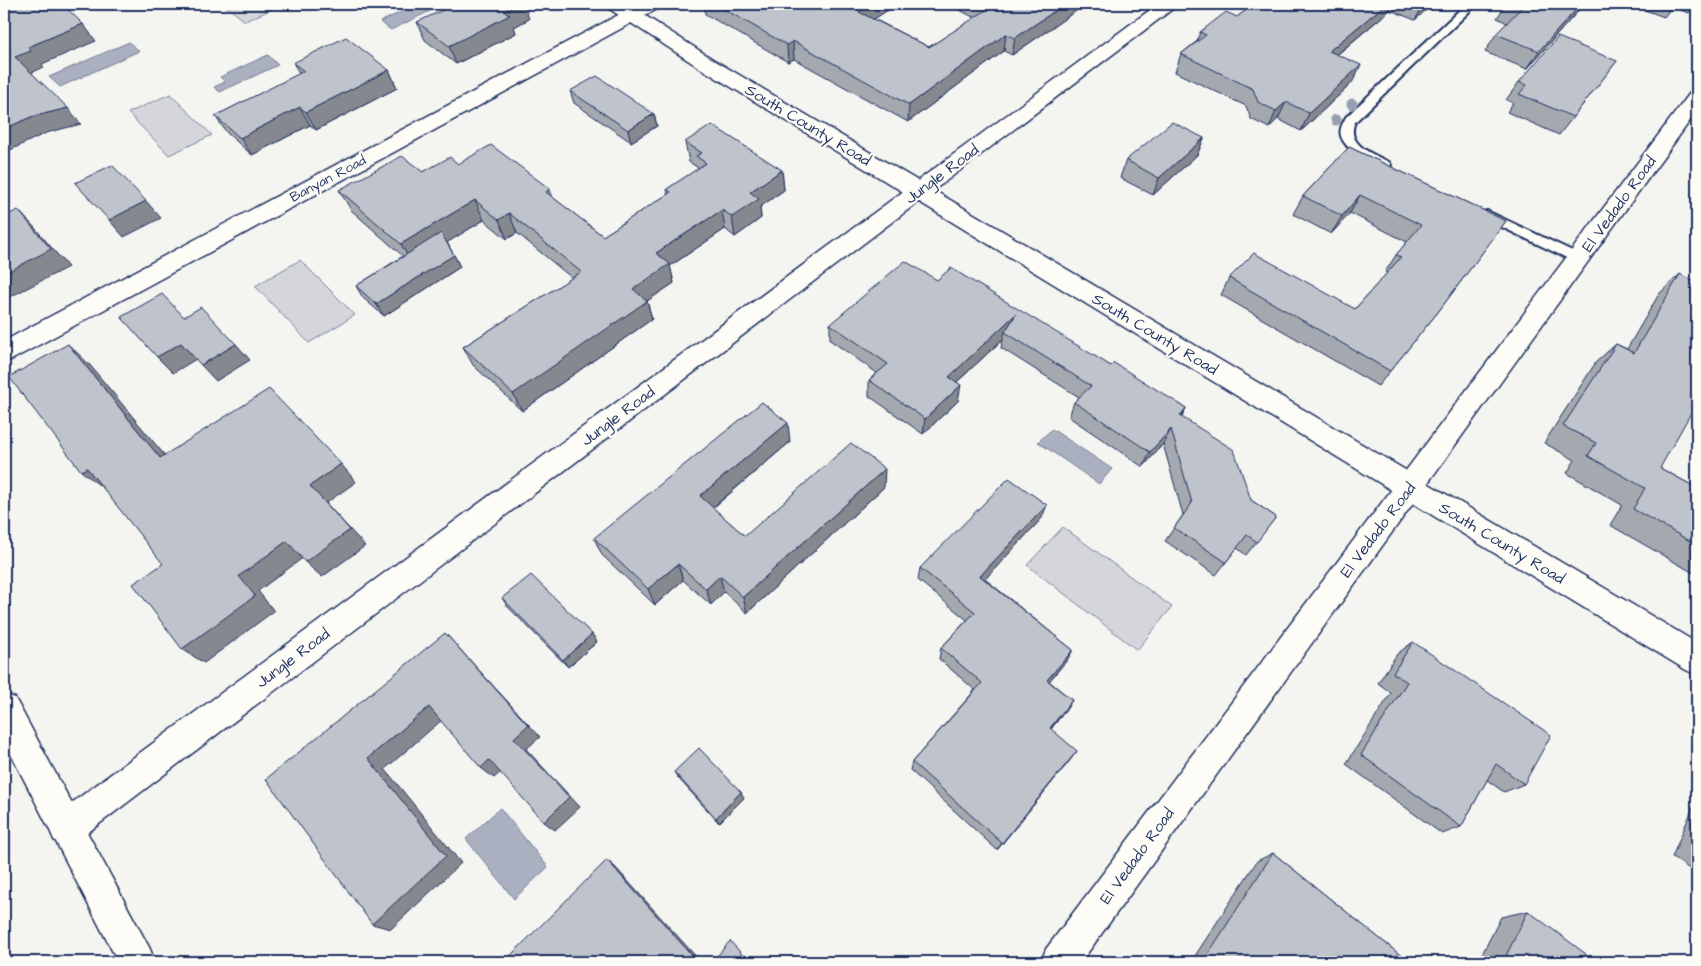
<svg xmlns="http://www.w3.org/2000/svg" width="1701" height="966" font-family="'Architects Daughter',sans-serif">
	<style>
		.green { fill: #d4d6db; stroke: #78829c }
		.water { fill: #aab0bf; stroke: #717c98 }
		.lines { fill: none; stroke-linecap: round; stroke-linejoin: round }
		.service-casing { stroke: #1b2f5e; stroke-width: 4 }
		.minor-casing { stroke: #1b2f5e; stroke-width: 3 }
		.tertiary-casing { stroke: #1b2f5e; stroke-width: 3 }
		.secondary-casing { stroke: #1b2f5e; stroke-width: 3 }
		.service { fill: #fdfcf7; fill-rule: evenodd }
		.minor { fill: #fdfcf7; fill-rule: evenodd }
		.tertiary { fill: #fdfcf7; fill-rule: evenodd }
		.secondary { fill: #fdfcf7; fill-rule: evenodd }
		.tree { fill: #969fb1 }
		.wall { fill: #a4a8af; stroke: #1b2f5e }
		.shaded-wall { fill: #86888f; stroke: #1b2f5e }
		.building { fill: #bfc3cc; stroke: #1b2f5e }
		.labels { text-anchor: middle; dominant-baseline: central; stroke-width: 4.5; stroke-linejoin: round; paint-order: stroke }
		.far-street-label { font-size: 14px; fill: #1b2f5e; stroke: #fdfcf7 }
		.street-label { font-size: 16px; fill: #1b2f5e; stroke: #fdfcf7 }
	</style>
	<rect width="100%" height="100%" fill="#f4f4f1"/>
	<filter id="ink" filterUnits="userSpaceOnUse"><feTurbulence type="fractalNoise" baseFrequency=".02" numOctaves="2"/><feDisplacementMap in="SourceGraphic" scale="10" xChannelSelector="R" yChannelSelector="G"/><feConvolveMatrix kernelMatrix="1 2 1 2 8 2 1 2 1" color-interpolation-filters="sRGB"/></filter>
	<g filter="url(#ink)">
		<path class="green" d="M231 4H284L245 21 226 6Z
			M170 94 212 135 169 155 128 113Z
			M300 260 355 315 309 343 255 286Z
			M1063 527 1172 607 1137 650 1027 565Z"/>
		<path class="water" d="M418 4H423L432 10 391 30 380 22Z
			M129 42 139 51 60 87 49 77Z
			M268 55 278 65 220 92 214 87 225 82 220 77Z
			M1052 429 1112 469 1099 484 1038 442Z
			M500 808 548 867 514 899 466 839Z"/>
		<g class="lines">
			<defs>
				<path id="service" d="M1466 4H1477L1355 122C1345 144 1372 154 1389 162L1391 165 1389 168C1376 171 1345 150 1341 136 1339 129 1343 123 1346 117Z
					M1487 211 1583 256 1585 259 1583 262H1575L1483 218 1481 215 1483 212Z"/>
				<path id="minor" d="M639 4H661L659 8 13 359 4 362V341Z
					M1158 4H1179L78 840 66 845 54 840 49 828 54 816Z
					M1697 91V111L1081 962H1041L1046 949 1690 93Z"/>
				<path id="tertiary" d="M4 694 15 698 150 949 155 962H118L4 741Z"/>
				<path id="secondary" d="M606 4H627L714 60 1697 643V675L1686 670 700 68 608 8Z"/>
			</defs>
			<use href="#service" class="service-casing"/>
			<use href="#minor" class="minor-casing"/>
			<use href="#tertiary" class="tertiary-casing"/>
			<use href="#secondary" class="secondary-casing"/>
			<use href="#service" class="service"/>
			<use href="#minor" class="minor"/>
			<use href="#tertiary" class="tertiary"/>
			<use href="#secondary" class="secondary"/>
		</g>
		<g class="tree">
			<circle cx="1352" cy="104" r="5.5"/>
			<circle cx="1336" cy="120" r="5.5"/>
		</g>
		<path class="wall" d="M704 4H897L874 19 929 47 975 18 948 4H1086L1012 55 1004 51 908 122 794 59 788 62 705 14Z
			M1254 4H1432L1415 20 1390 10 1337 55 1352 83 1301 131 1278 119 1269 128 1251 119 1246 106 1175 72 1181 54 1197 41 1200 32 1237 17Z
			M1506 4H1584L1527 69 1485 52 1496 34 1507 23 1497 18Z
			M1635 4H1696L1689 13 1672 7 1664 17 1634 6Z
			M529 19 514 27 516 33 456 64 425 40 417 22Z
			M1617 61 1559 135 1507 112 1513 103 1506 100 1519 82Z
			M293 63 389 70 397 88 316 130 310 125 252 155 227 133 215 116 300 74Z
			M570 91 654 114 657 126 631 142 574 103Z
			M1204 138 1197 155 1153 195 1120 178 1126 160Z
			M685 142 782 170 784 190 760 207 761 218 735 237 725 229 670 266 674 283 647 301 652 319 522 411 473 365 463 347 572 278 517 233 507 239 484 220 447 242 454 255 460 267 384 316 363 298 356 286 403 256 351 210 339 190 423 172 458 164 552 197 603 236 668 194 667 189 698 169 697 167 689 162Z
			M1349 147 1506 221 1438 312 1378 386 1221 295 1229 278 1355 309 1387 273 1385 272 1396 255 1407 242 1350 213 1331 234 1293 214 1303 196Z
			M1680 274 1660 468 1697 488V575L1610 525 1622 505 1567 473 1575 460 1544 443 1596 362 1616 344 1627 349 1659 294Z
			M937 280 1111 366 1186 408 1182 417 1251 500 1276 517 1246 555 1237 548 1216 575 1165 541 1183 515 1163 444 1143 467 1069 417 1074 402 1079 397 1001 348 1003 339 957 382 958 401 923 434 869 396V380L877 373 830 340V324Z
			M790 442 713 508 745 536 884 487 747 613 724 592 711 605 683 580 655 605 602 555 594 538Z
			M1042 518 985 579 1073 650 1067 660 1049 681 1072 700 1066 710 1051 729 1071 759 997 850 910 770 912 762 975 690 939 659 941 648 967 620 918 580 920 568Z
			M502 598 592 634 597 642 568 667 508 607Z
			M1413 642 1524 784 1504 792 1487 780 1461 827 1442 834 1346 764 1391 693 1378 683 1397 654Z
			M674 772 744 798 719 823 678 778Z
			M1697 798V874L1672 857Z
			M1273 853 1409 962H1191L1257 861Z
			M1528 911 1582 962H1478L1501 917Z"/>
		<path class="shaded-wall" d="M519 4H524L529 19 514 27 516 33 456 64 449 46 504 11Z
			M871 4H897L859 29V12Z
			M1065 4H1086L1012 55 1015 38Z
			M1386 4H1393L1390 10 1321 68 1329 51Z
			M1424 4H1432L1415 20Z
			M1581 4H1584L1527 69 1539 51Z
			M83 24 96 41 42 64 44 67 29 74 15 57 28 47Z
			M1006 34 1004 51 908 122 909 105Z
			M793 41 794 59 788 62 787 45Z
			M1361 65 1352 83 1301 131 1309 113Z
			M389 70 397 88 316 130 306 112Z
			M1286 102 1278 119 1269 128 1276 111Z
			M300 107 310 125 252 155 240 138Z
			M68 108 81 124 46 133 4 153V129L31 117Z
			M654 114 657 126 631 142 628 130Z
			M1204 138 1197 155 1153 195 1159 178Z
			M782 170 784 190 760 207 761 218 735 237 732 217 750 192Z
			M550 189 557 209 546 192Z
			M1360 195 1350 213 1331 234 1342 216Z
			M475 200 484 220 412 264 401 244Z
			M146 201 161 218 124 237 109 220Z
			M18 210 35 228 68 267 4 300V274Z
			M722 210 725 229 670 266 674 283 647 301 652 319 522 411 513 394 633 289 656 253Z
			M509 213 517 233 507 239 499 220Z
			M454 255 460 267 384 316 376 304Z
			M1016 314 1005 332 1003 339 946 392 949 377Z
			M181 343 196 359 173 373 157 357Z
			M68 344 89 364 181 475 160 458Z
			M236 344 250 360 216 381 201 365Z
			M961 385 958 401 923 434 925 419Z
			M1186 408 1178 424 1180 416Z
			M788 423 790 442 705 514 700 496Z
			M1171 429 1163 444 1143 467 1150 452Z
			M341 464 356 482 326 503 365 546 322 577 305 562 310 486Z
			M87 468 103 488 81 471Z
			M885 469 884 487 747 613 743 597Z
			M1047 505 1042 518 977 588 980 576Z
			M287 541 304 557 258 591 274 611 204 663 182 649 239 576Z
			M678 564 683 580 655 605 648 589Z
			M720 576 724 592 711 605 706 589Z
			M445 633 540 737 526 749 580 807 555 830 544 822 514 738Z
			M592 634 597 642 568 667 563 660Z
			M1073 650 1067 660 1042 690 1047 680Z
			M1072 700 1066 710 1044 737 1050 728Z
			M429 707 443 719 385 769 461 863 391 929 372 924 368 758Z
			M1077 751 1071 759 997 850 1002 843Z
			M489 760 502 771 494 778 481 768Z
			M741 792 744 798 719 823 716 818Z
			M607 860 616 868 701 962H698Z"/>
		<path class="building" d="M4 4H62L83 24 28 47 31 51 15 57 68 108 31 117 4 129Z
			M456 4H519L504 11 510 15 449 46 417 22Z
			M715 4H871L859 12 929 47 991 7 984 4H1065L1015 38 1006 34 909 105 793 41 787 45Z
			M1254 4H1386L1329 51 1361 65 1309 113 1286 102 1276 111 1258 102 1253 89 1181 54 1206 35 1200 32 1226 12 1237 17Z
			M1516 4H1581L1539 51 1496 34 1523 6Z
			M346 37 389 70 306 112 300 107 240 138 215 116 304 71 293 63Z
			M1558 37 1617 61 1573 117 1519 94 1527 85 1519 82Z
			M597 76 654 114 628 130 570 91Z
			M1172 122 1204 138 1159 178 1126 160Z
			M712 125 782 170 750 192 759 199 732 217 722 210 656 253 670 264 633 289 647 301 513 394 463 347 581 272 509 213 499 220 475 200 401 244 339 190 402 156 423 172 450 157 458 164 491 145 550 189 546 192 603 236 671 192 667 189 706 163 696 156 702 153 685 142Z
			M1349 147 1506 221 1438 312 1390 371 1229 278 1254 253 1355 309 1401 257 1396 255 1421 225 1360 195 1342 216 1303 196Z
			M112 165 146 201 109 220 75 183Z
			M18 210 51 249 4 274V217Z
			M441 233 454 255 376 304 356 286Z
			M905 261 937 280 951 268 1111 366 1114 363 1186 408 1180 416 1234 450 1251 500 1276 517 1257 542 1247 535 1226 562 1174 528 1192 503 1171 429 1150 452 1074 402 1091 386 1005 332 1016 314 949 377 961 385 925 419 869 380 888 364 830 324Z
			M1680 274 1697 283V402L1660 468 1697 488V545L1633 509 1645 488 1588 456 1596 443 1563 426 1616 344 1634 353Z
			M162 294 184 317 201 307 236 344 201 365 181 343 157 357 121 317Z
			M68 344 160 458 269 389 341 464 310 486 350 530 305 562 287 541 239 576 255 596 182 649 133 584 163 564 87 468 81 471 9 377Z
			M762 402 788 423 700 496 745 536 851 443 885 469 743 597 720 576 706 589 678 564 648 589 594 538Z
			M1009 478 1047 505 980 576 1073 650 1047 680 1072 700 1050 728 1077 751 1002 843 912 762 982 683 941 648 975 612 920 568Z
			M531 575 592 634 563 660 502 598Z
			M445 633 528 725 514 738 569 797 544 822 489 760 481 768 429 707 368 758 446 856 372 924 266 779Z
			M1413 642 1551 735 1524 784 1496 764 1461 827 1361 755 1407 682 1393 673Z
			M699 748 741 792 716 818 674 772Z
			M1273 853 1409 962H1203Z
			M607 860 698 962H504Z
			M1528 911 1586 954 1582 962H1503Z
			M730 941 749 962H712Z"/>
	</g>
	<g class="labels">
		<g class="far-street-label">
			<text transform="translate(328 179) rotate(-28)">Banyan Road</text>
		</g>
		<g class="street-label">
			<text transform="translate(808 125) rotate(31)">South County Road</text>
			<text transform="translate(942 174) rotate(-37)">Jungle Road</text>
			<text transform="translate(1619 204) rotate(-54)">El Vedado Road</text>
			<text transform="translate(1155 334) rotate(31)">South County Road</text>
			<text transform="translate(618 416) rotate(-37)">Jungle Road</text>
			<text transform="translate(1378 530) rotate(-53)">El Vedado Road</text>
			<text transform="translate(1502 543) rotate(31)">South County Road</text>
			<text transform="translate(293 658) rotate(-37)">Jungle Road</text>
			<text transform="translate(1137 856) rotate(-54)">El Vedado Road</text>
		</g>
	</g>
	<rect width="1701" height="966" fill="none" stroke="#fdfcf7" stroke-width="20"/>
	<rect x="10" y="10" width="1681" height="946" fill="none" stroke="#1b2f5e" stroke-width="2" filter="url(#ink)"/>
</svg>
